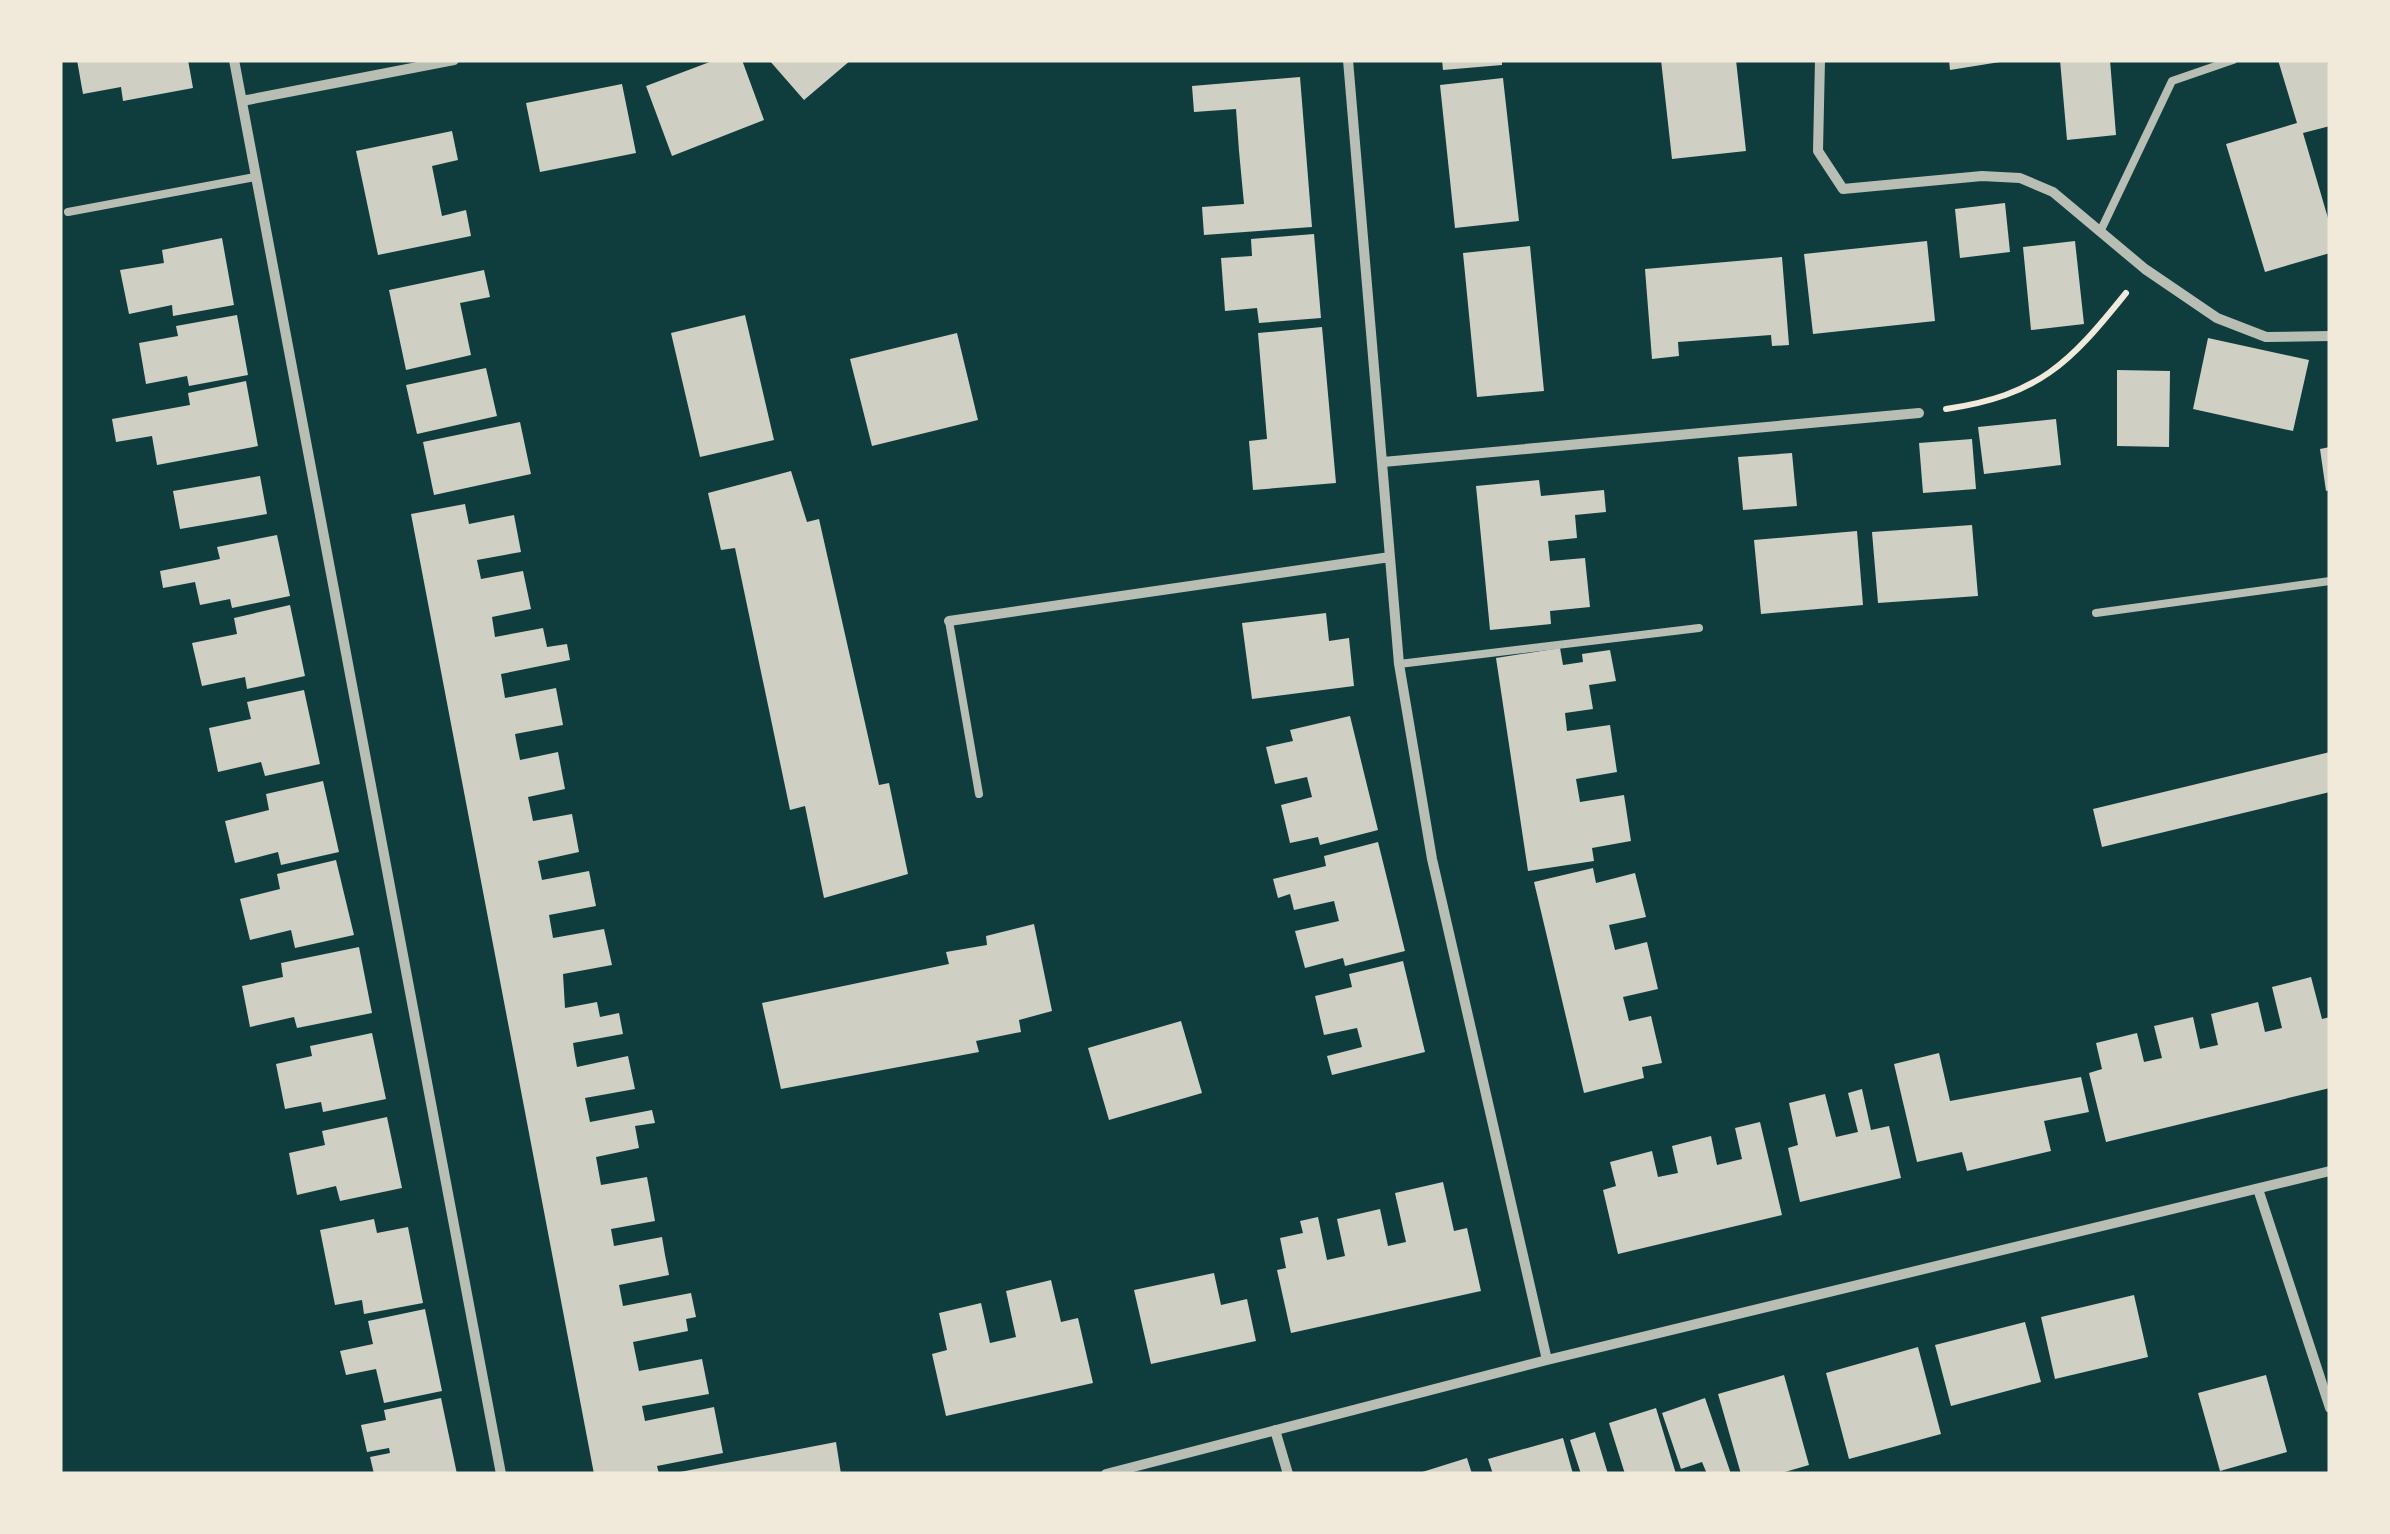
<svg xmlns="http://www.w3.org/2000/svg" width="2390" height="1534" font-family="'Space Grotesk',sans-serif">
	<style>
		.building { fill: #cfcfc3 }
		.lines { fill: none; stroke-linecap: round; stroke-linejoin: round }
		.path { stroke: #f1e9da; stroke-width: 6 }
		.service { stroke: #b8beb3; stroke-width: 8 }
		.minor { stroke: #b8beb3; stroke-width: 10 }
	</style>
	<rect width="100%" height="100%" fill="#0f3d3e"/>
	<path class="building" d="M77 60H188L193 88 123 101 121 87 83 94Z
		M715 60H742L764 120 672 156 646 86Z
		M769 60H851L804 100Z
		M1442 60H1502V65L1443 70Z
		M1661 60H1736L1746 151 1672 159Z
		M1949 60H2000V62L1950 70Z
		M2060 60H2110L2116 135 2067 140Z
		M2278 60H2327L2330 71V126L2303 133 2330 225V253L2265 272 2226 144 2297 123Z
		M1300 77 1312 227 1204 235 1202 207 1244 204 1239 151 1236 109 1194 112 1192 86Z
		M1503 78 1519 221 1455 228 1440 85Z
		M622 84 636 153 540 172 526 103Z
		M452 131 458 160 432 166 442 216 466 210 471 236 378 255 356 151Z
		M2005 203 2010 252 1960 258 1955 209Z
		M1314 234 1321 318 1259 323 1257 308 1225 311 1221 258 1252 256 1251 239Z
		M222 238 234 305 173 316 172 305 129 314 120 270 164 263 162 250Z
		M1927 241 1935 321 1813 334 1804 254Z
		M2075 241 2084 324 2031 330 2023 247Z
		M1530 246 1544 391 1477 397 1463 253Z
		M1782 257 1789 345 1772 346 1771 335 1678 342 1679 356 1652 359 1645 269Z
		M484 270 490 297 460 303 471 355 406 370 389 290Z
		M237 315 248 375 189 386 187 376 146 384 139 343 178 336 176 326Z
		M745 315 774 440 700 457 671 333Z
		M1322 327 1336 483 1253 490 1249 441 1267 439 1258 333Z
		M957 333 978 420 872 446 850 359Z
		M2208 338 2309 360 2293 431 2193 409Z
		M486 368 497 416 417 434 406 385Z
		M2117 370 2170 371 2169 447 2117 446Z
		M246 381 258 446 157 465 152 436 116 442 112 419 190 405 188 393Z
		M2056 419 2061 465 1984 474 1978 427Z
		M520 422 531 474 434 495 423 442Z
		M1972 439 1976 489 1923 493 1919 443Z
		M2330 447V490L2326 491 2320 449Z
		M1792 453 1797 506 1743 510 1738 457Z
		M791 471 807 522 819 519 879 785 889 783 908 874 824 898 805 806 790 810 735 548 721 550 708 493Z
		M260 476 267 514 180 529 173 491Z
		M1539 480 1541 496 1604 490 1606 512 1575 515 1577 538 1548 541 1550 561 1585 558 1590 607 1550 611 1551 624 1490 630 1476 486Z
		M465 504 469 524 514 515 521 552 477 560 481 579 523 571 531 609 492 617 495 637 543 628 547 647 567 644 570 660 501 674 505 698 556 688 563 725 515 734 517 745 520 760 558 752 565 789 528 797 533 821 572 814 579 852 538 861 542 880 589 871 596 906 549 915 553 938 604 929 612 965 563 974 565 1008 597 1002 600 1017 619 1013 623 1034 573 1043 575 1056 577 1067 628 1056 635 1089 585 1098 590 1122 652 1110 655 1123 635 1126 639 1148 596 1157 601 1185 647 1177 650 1193 655 1221 611 1229 614 1246 662 1237 665 1255 669 1275 619 1285 623 1306 691 1293 696 1317 686 1319 688 1331 633 1342 639 1371 702 1359 709 1394 642 1406 645 1421 714 1407 723 1453 657 1466 659 1474H594L411 514Z
		M1972 525 1978 596 1878 603 1872 532Z
		M1857 531 1863 605 1761 614 1754 540Z
		M277 535 290 596 232 608 230 599 200 605 195 582 163 588 160 571 220 559 217 547Z
		M290 605 305 676 247 689 245 677 202 686 192 643 237 634 234 618Z
		M1326 613 1329 641 1349 638 1354 686 1252 699 1242 623Z
		M1560 648 1563 665 1583 662 1582 654 1610 650 1616 681 1589 685 1593 709 1565 713 1567 731 1610 725 1617 772 1576 779 1580 802 1624 795 1631 841 1592 848 1594 861 1528 871 1496 658Z
		M304 690 320 764 265 776 261 762 218 772 209 728 251 719 247 702Z
		M1350 716 1378 830 1320 845 1318 837 1290 843 1281 805 1312 797 1307 777 1275 784 1266 747 1293 741 1290 730Z
		M2330 752V792L2102 847 2093 809Z
		M323 781 339 852 281 865 278 852 235 863 225 821 269 810 266 794Z
		M1378 842 1405 951 1345 966 1343 958 1305 968 1295 931 1339 921 1334 901 1294 910 1290 894 1278 898 1273 879 1326 866 1324 856Z
		M336 860 354 935 295 948 291 930 250 940 240 899 280 889 277 874Z
		M1593 868 1596 883 1635 873 1646 917 1609 925 1615 950 1647 942 1658 989 1623 997 1629 1021 1651 1016 1662 1063 1642 1067 1644 1078 1584 1093 1534 882Z
		M1034 924 1052 1011 1019 1020 1021 1032 976 1041 979 1052 781 1089 762 1003 949 964 946 952 987 945 986 936Z
		M359 947 372 1013 297 1028 294 1017 250 1027 242 986 283 977 281 963Z
		M1403 961 1425 1052 1332 1075 1327 1056 1362 1047 1357 1028 1324 1035 1315 996 1352 987 1349 974Z
		M2311 977 2322 1019 2330 1017V1088L2106 1142 2089 1073 2102 1069 2096 1043 2137 1033 2144 1062 2162 1058 2154 1026 2193 1017 2200 1049 2218 1045 2211 1014 2258 1002 2265 1032 2282 1028 2272 987Z
		M1181 1021 1202 1093 1109 1120 1088 1048Z
		M372 1033 386 1099 323 1112 321 1102 285 1109 276 1064 312 1056 310 1046Z
		M1939 1053 1950 1101 2081 1077 2089 1112 2044 1121 2051 1151 1967 1171 1962 1152 1917 1162 1894 1064Z
		M1862 1089 1871 1130 1889 1126 1901 1178 1800 1202 1788 1148 1798 1145 1789 1103 1825 1094 1836 1137 1858 1132 1848 1093Z
		M387 1117 402 1188 340 1201 336 1186 297 1195 289 1153 325 1145 322 1131Z
		M1760 1122 1782 1215 1618 1254 1603 1190 1616 1186 1610 1162 1652 1151 1658 1177 1678 1173 1672 1146 1711 1136 1717 1165 1742 1159 1735 1128Z
		M1443 1182 1454 1231 1467 1228 1481 1291 1291 1333 1277 1270 1286 1268 1280 1238 1303 1233 1300 1221 1318 1217 1327 1260 1345 1256 1337 1219 1380 1209 1388 1246 1406 1242 1395 1193Z
		M374 1219 377 1233 408 1227 423 1303 364 1314 362 1300 335 1305 320 1230Z
		M1214 1273 1221 1305 1247 1299 1256 1341 1151 1364 1134 1290Z
		M1051 1280 1061 1322 1078 1318 1093 1383 946 1416 932 1354 947 1350 939 1313 981 1303 990 1343 1016 1337 1006 1291Z
		M2134 1295 2148 1357 2055 1379 2041 1317Z
		M425 1309 442 1391 384 1403 376 1369 346 1375 340 1351 373 1344 368 1321Z
		M2025 1322 2041 1382 1951 1406 1935 1345Z
		M1918 1347 1941 1434 1849 1459 1826 1373Z
		M1784 1375 1809 1465 1778 1474H1741L1718 1394Z
		M2266 1375 2287 1452 2220 1471 2198 1393Z
		M441 1398 457 1474H374L370 1457 390 1453 389 1448 367 1452 361 1425 386 1420 384 1410Z
		M1705 1398 1731 1474H1707L1702 1462 1681 1469 1662 1413Z
		M1656 1408 1676 1474H1625L1609 1423Z
		M1595 1432 1608 1474H1581L1570 1440Z
		M1563 1438 1573 1474H1493L1488 1459Z
		M836 1442 841 1474H680V1472Z
		M1467 1458 1472 1474H1420L1419 1473Z"/>
	<g class="lines">
		<path class="path" d="M1946 409C2039 395 2069 364 2126 293"/>
		<path class="service" d="M68 212 255 177
			M2100 232 2172 81 2233 60
			M2096 613 2330 581
			M949 621 979 794
			M1399 664 1699 628"/>
		<path class="minor" d="M234 60 501 1474
			M1348 60 1399 664 1432 859 1547 1360
			M1820 60 1818 151 1843 189 1982 176 2020 178 2053 192 2145 269 2217 318 2266 337 2330 336
			M242 101 454 60
			M1383 462 1919 413
			M949 621 1390 557
			M2258 1189 2330 1408
			M1275 1430 1288 1474
			M1106 1474 1547 1360 2330 1171"/>
	</g>
	<rect width="2390" height="1534" fill="none" stroke="#f1e9da" stroke-width="125"/>
</svg>
